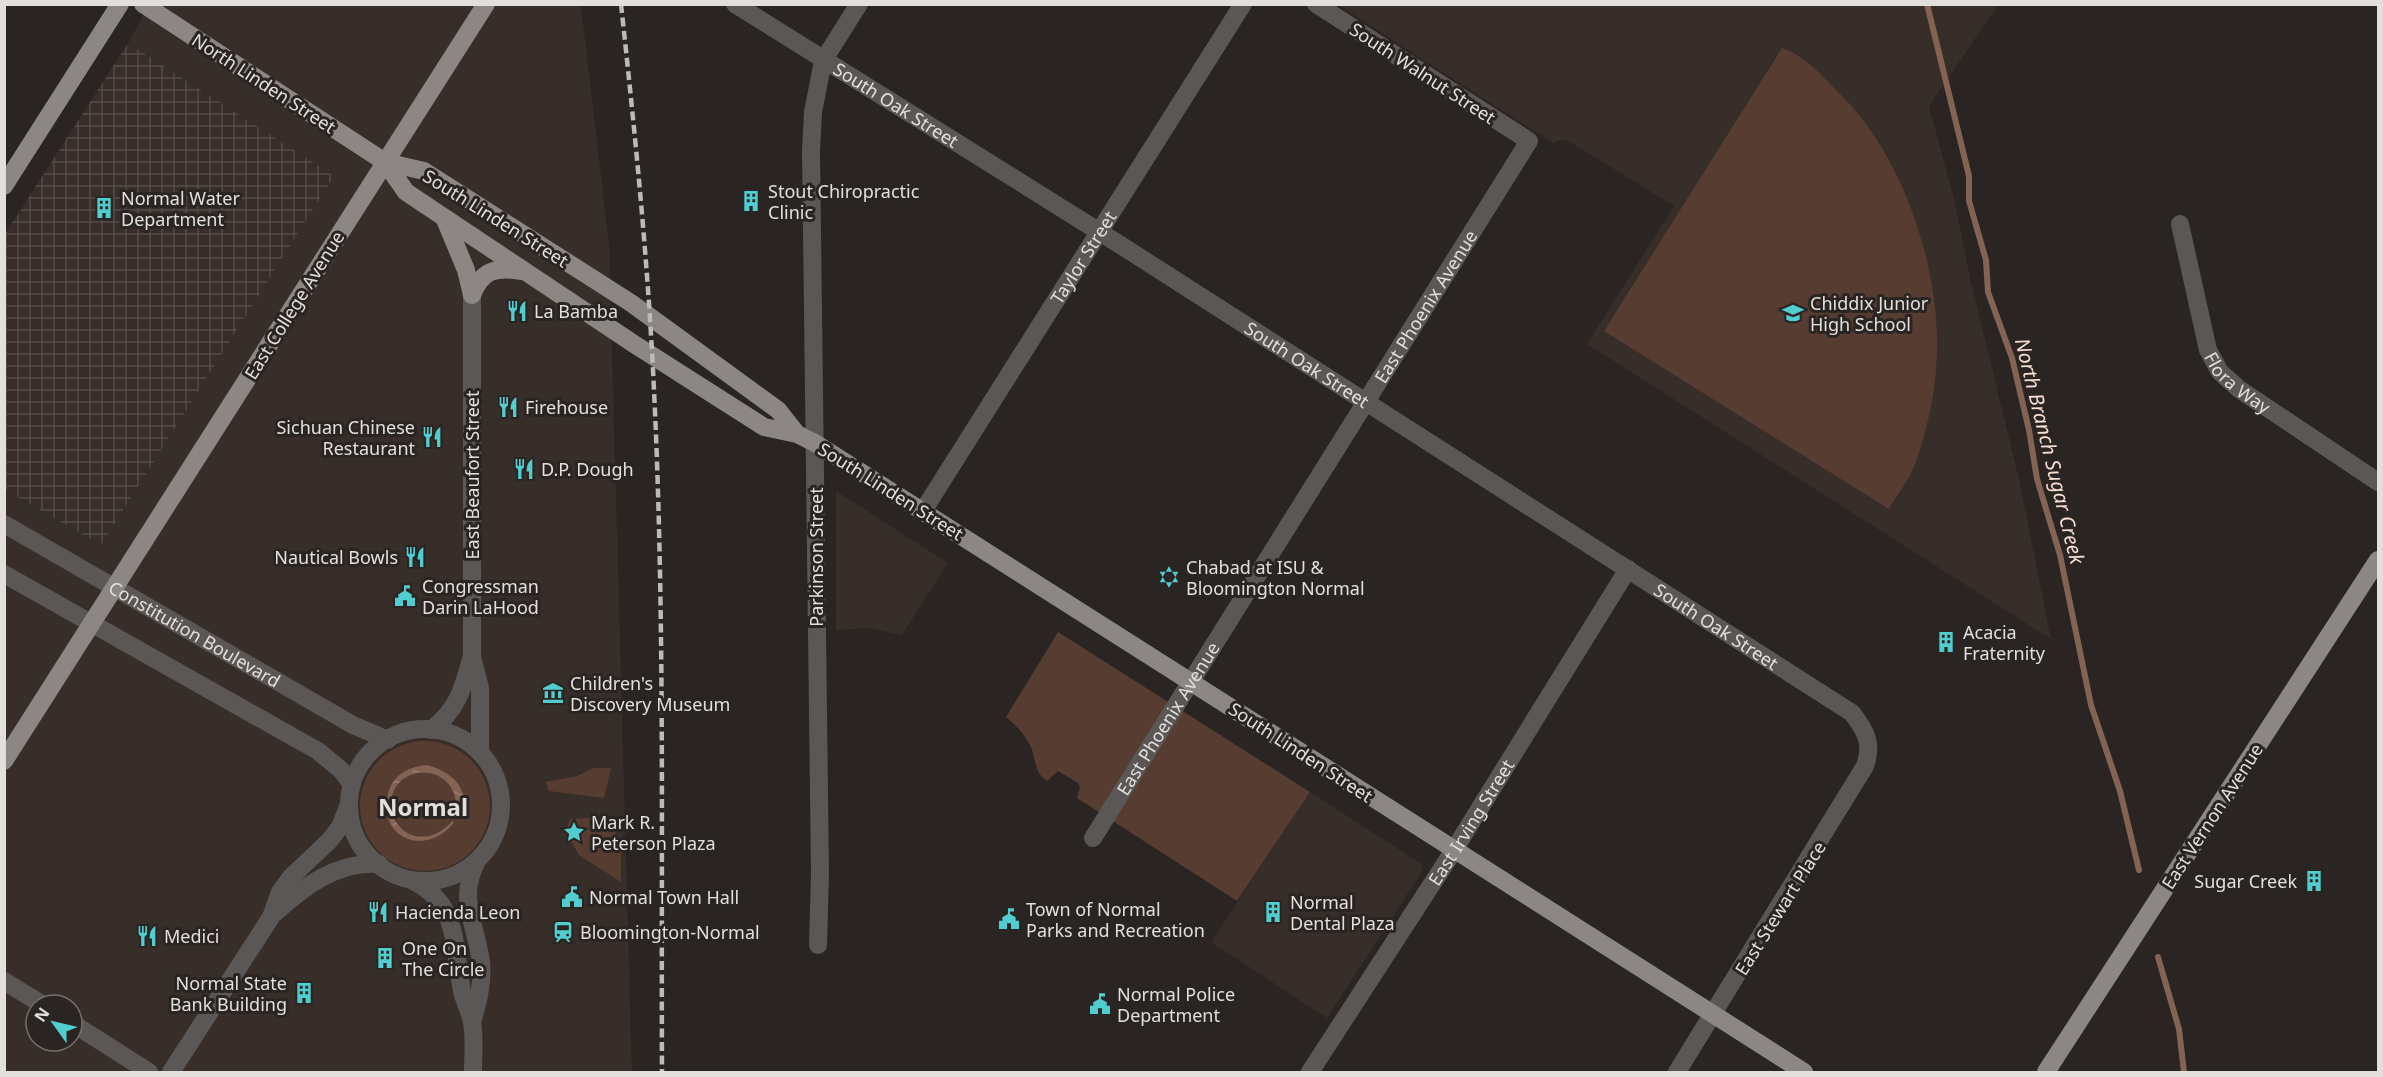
<svg xmlns="http://www.w3.org/2000/svg" width="2383" height="1077" font-family="'Noto Sans',sans-serif">
	<style>
		.built { fill: #372d29; fill-rule: evenodd }
		.industrial { fill: url(#industrial-grid) }
		.green { fill: #573c31 }
		.water { fill: url(#water-ripples) }
		.lines { fill: none; stroke-linecap: round; stroke-linejoin: round }
		.stream { stroke: #846254; stroke-width: 6 }
		.minor { stroke: #5a5756; stroke-width: 18 }
		.major { stroke: #8c8784; stroke-width: 18 }
		.rail { stroke: #bdbab8; stroke-width: 4.5; stroke-dasharray: 9 4.5; stroke-linecap: butt }
		.labels { text-anchor: middle; dominant-baseline: central; stroke-width: 6; stroke-linejoin: round; paint-order: stroke }
		.street-label { font-size: 18px; fill: #e2dfdd; stroke: #2a2523 }
		.poi-label { font-size: 18px; fill: #e2dfdd; stroke: #2a2523; text-anchor: start }
		.water-label { font-size: 20px; font-style: italic; fill: #f8dfd4; stroke: #2a2523 }
		.district-label { font-size: 24px; font-weight: bold; fill: #e2dfdd; stroke: #2a2523 }
	</style>
	<defs>
		<pattern id="industrial-grid" width="8" height="8" patternUnits="userSpaceOnUse" patternTransform="scale(1.5)"><rect width="8" height="8" fill="#372d29"/><path d="M0 4h8M4 0v8" fill="none" stroke="#544b48"/></pattern>
		<pattern id="water-ripples" width="26" height="14" patternUnits="userSpaceOnUse" patternTransform="scale(1.5)"><rect width="26" height="14" fill="#846254"/><path d="M2 4q2-2 4 0t4 0M15 11q2-2 4 0t4 0" fill="none" stroke="#9b7f74"/></pattern>
	</defs>
	<rect width="100%" height="100%" fill="#2a2523"/>
	<path class="built" d="M149 5H581L609 245 632 1072H5L4 490 101 545 333 176 128 43ZM36 1005H72V1041H36Z
		M1338 5H1998L1929 106 1954 199 1971 282 2019 479 2051 639 1587 344 1674 206 1567 140H1559L1553 143Z
		M836 491 948 563 902 635 869 628 836 630Z
		M1310 792 1423 865 1421 873 1327 1018 1211 942Z"/>
	<path class="industrial" d="M128 43 334 176 101 545 5 490V234Z"/>
	<path class="green" d="M1782 48C1806 56 1824 78 1842 96 1906 160 1944 278 1936 369 1934 399 1926 433 1916 462 1910 478 1897 495 1889 509L1604 331Z
		M1058 632 1310 792 1237 901 1077 798 1080 788 1078 783 1058 771 1047 781C1034 773 1036 759 1031 747 1025 735 1016 725 1006 717Z
		M360 806a65 65 0 1 1 130 0a65 65 0 1 1-130 0Z
		M593 768H611L604 798 549 791 545 782 577 776Z
		M612 817 616 835 621 837V882L579 855 563 828 567 827 570 819Z"/>
	<path class="water" d="M427 765C452 772 470 788 463 816L456 814C462 760 390 760 391 806 392 814 394 821 400 827 416 844 439 837 452 821L454 822C440 843 407 850 391 825 387 818 387 810 387 802 388 778 405 767 427 765Z"/>
	<g class="lines">
		<path class="stream" d="M1927 4 1969 176V201L1986 260 1988 292 2012 358 2029 430 2037 479 2060 555 2091 705 2120 791 2139 870
			M2158 957 2179 1029 2184 1072"/>
		<g class="minor">
			<path id="s1" d="M735 4 1122 246 1852 713C1866 731 1873 744 1865 766L1677 1072"/>
			<path id="s2" d="M2180 224 2208 350 2220 372 2239 389 2378 482"/>
			<path id="s3" d="M923 511 1243 4"/>
			<path id="s4" d="M4 524 353 725 388 740"/>
			<path d="M4 574 318 751 341 770 351 783"/>
			<path d="M472 657 480 688V753"/>
			<circle cx="425" cy="805" r="76"/>
			<path d="M431 730C459 708 463 688 472 655V295"/>
			<path id="s5" d="M1093 838 1529 141 1316 4"/>
			<path d="M415 882C460 905 453 948 462 991 464 1001 470 1011 472 1022 475 1038 473 1056 473 1072"/>
			<path d="M275 913C304 886 338 861 379 864"/>
			<path d="M818 945 820 873 811 151 813 112 823 61 859 4"/>
			<path d="M4 981 43 1005"/>
			<path d="M472 1022C478 1002 483 983 481 962 476 924 457 898 477 861"/>
			<path d="M72 1023 149 1072"/>
			<path d="M171 1072 271 917 280 892 291 877 329 841 340 827 349 804"/>
			<path id="s6" d="M1310 1072 1454 850 1628 569"/>
		</g>
		<path class="major" d="M143 4 385 162 424 171 631 303 778 410 797 434
			M385 162 406 192 634 344 764 427 797 434 815 443 1804 1072
			M4 186 120 4
			M444 217 466 270 472 295
			M472 295C482 269 497 267 522 271
			M4 761 486 4
			M2046 1072 2378 560"/>
		<path class="rail" d="M621 4C635 133 648 261 654 390 665 617 661 845 662 1072"/>
	</g>
	<defs>
		<symbol id="building-bare" viewBox="-9 -9 18 18"><path d="M-4-6H4V6H1V3H-1V6H-4ZM-2.5-4.3h1.7v1.8h-1.7ZM.8-4.3h1.7v1.8H.8ZM-2.5-1h1.7V.8h-1.7ZM.8-1h1.7V.8H.8Z" fill="#52cdcf" stroke="#2a2523" stroke-width="2.5" paint-order="stroke"/></symbol>
		<symbol id="restaurant-bare" viewBox="-9 -9 18 18"><path d="M-5-6h1v4h1v-4h1v4h1v-4h1v5L-1.5 .5V6h-2V.5L-5-1ZM5-6V6H3V1.5H1.5Q1.5-4 5-6Z" fill="#52cdcf" stroke="#2a2523" stroke-width="2.5" paint-order="stroke"/></symbol>
		<symbol id="school-bare" viewBox="-9 -9 18 18"><path d="M0-5L7-2L0 1L-7-2ZM-4 1L0 2.5L4 1V4Q0 6-4 4Z" fill="#52cdcf" stroke="#2a2523" stroke-width="2.5" paint-order="stroke"/></symbol>
		<symbol id="synagogue-bare" viewBox="-9 -9 18 18"><path d="M0-6.5L5.6 3.2H-5.6ZM0 6.5L5.6-3.2H-5.6Z" fill="#52cdcf" stroke="#2a2523" stroke-width="2.5" paint-order="stroke"/></symbol>
		<symbol id="civic-bare" viewBox="-9 -9 18 18"><path d="M-.6-6.5H3V-4.5H.6V-3L4-1V1h2V6H-6V1h2V-1L-.6-3ZM-1.2 2.5V6h2.4V2.5Z" fill="#52cdcf" stroke="#2a2523" stroke-width="2.5" paint-order="stroke"/></symbol>
		<symbol id="museum-bare" viewBox="-9 -9 18 18"><path d="M0-6L6-3V-2H-6V-3ZM-5-1h2V3h-2ZM-1-1h2V3h-2ZM3-1h2V3H3ZM-6 4H6V6H-6Z" fill="#52cdcf" stroke="#2a2523" stroke-width="2.5" paint-order="stroke"/></symbol>
		<symbol id="sight-bare" viewBox="-9 -9 18 18"><path d="M0-6L1.8-2.2L6-1.7L2.9 1.2L3.7 5.4L0 3.3L-3.7 5.4L-2.9 1.2L-6-1.7L-1.8-2.2Z" fill="#52cdcf" stroke="#2a2523" stroke-width="2.5" paint-order="stroke"/></symbol>
		<symbol id="station-bare" viewBox="-9 -9 18 18"><path d="M-3-6H3Q5-6 5-4V2Q5 4 3 4L4.5 6H3L1.5 4h-3L-3 6H-4.5L-3 4Q-5 4-5 2V-4Q-5-6-3-6ZM-3.5-4v3h7v-3ZM-3.5 1v1.5H-2V1ZM2 1v1.5H3.5V1Z" fill="#52cdcf" stroke="#2a2523" stroke-width="2.5" paint-order="stroke"/></symbol>
	</defs>
	<g fill-rule="evenodd">
		<use href="#building-bare" x="736" y="186" width="30" height="30"/>
		<use href="#building-bare" x="89" y="193" width="30" height="30"/>
		<use href="#restaurant-bare" x="502" y="296" width="30" height="30"/>
		<use href="#school-bare" x="1778" y="298" width="30" height="30"/>
		<use href="#restaurant-bare" x="493" y="392" width="30" height="30"/>
		<use href="#restaurant-bare" x="417" y="422" width="30" height="30"/>
		<use href="#restaurant-bare" x="509" y="454" width="30" height="30"/>
		<use href="#restaurant-bare" x="400" y="542" width="30" height="30"/>
		<use href="#synagogue-bare" x="1154" y="562" width="30" height="30"/>
		<use href="#civic-bare" x="390" y="581" width="30" height="30"/>
		<use href="#building-bare" x="1931" y="627" width="30" height="30"/>
		<use href="#museum-bare" x="538" y="678" width="30" height="30"/>
		<use href="#sight-bare" x="559" y="817" width="30" height="30"/>
		<use href="#building-bare" x="2299" y="866" width="30" height="30"/>
		<use href="#civic-bare" x="557" y="882" width="30" height="30"/>
		<use href="#restaurant-bare" x="363" y="897" width="30" height="30"/>
		<use href="#building-bare" x="1258" y="897" width="30" height="30"/>
		<use href="#civic-bare" x="994" y="904" width="30" height="30"/>
		<use href="#station-bare" x="548" y="917" width="30" height="30"/>
		<use href="#restaurant-bare" x="132" y="921" width="30" height="30"/>
		<use href="#building-bare" x="370" y="943" width="30" height="30"/>
		<use href="#building-bare" x="289" y="978" width="30" height="30"/>
		<use href="#civic-bare" x="1085" y="989" width="30" height="30"/>
	</g>
	<g class="labels">
		<g class="street-label">
			<text transform="translate(1423 73) rotate(33)">South Walnut Street</text>
			<text transform="translate(264 83) rotate(33)">North Linden Street</text>
			<text stroke="none"><textPath href="#s1" startOffset="190">South Oak Street</textPath></text>
			<text transform="translate(496 218) rotate(32)">South Linden Street</text>
			<text stroke="none"><textPath href="#s3" startOffset="300">Taylor Street</textPath></text>
			<text transform="translate(294 305) rotate(-58)">East College Avenue</text>
			<text stroke="none"><textPath href="#s5" startOffset="627">East Phoenix Avenue</textPath></text>
			<text stroke="none"><textPath href="#s1" startOffset="676">South Oak Street</textPath></text>
			<text stroke="none"><textPath href="#s2" startOffset="174">Flora Way</textPath></text>
			<text transform="translate(472 475) rotate(-90)">East Beaufort Street</text>
			<text transform="translate(891 491) rotate(32)">South Linden Street</text>
			<text transform="translate(816 557) rotate(-90)">Parkinson Street</text>
			<text stroke="none"><textPath href="#s1" startOffset="1162">South Oak Street</textPath></text>
			<text stroke="none"><textPath href="#s4" startOffset="220">Constitution Boulevard</textPath></text>
			<text stroke="none"><textPath href="#s5" startOffset="141">East Phoenix Avenue</textPath></text>
			<text transform="translate(1301 752) rotate(33)">South Linden Street</text>
			<text transform="translate(2212 816) rotate(-57)">East Vernon Avenue</text>
			<text stroke="none"><textPath href="#s6" startOffset="297">East Irving Street</textPath></text>
			<text transform="translate(1780 908) rotate(-58)">East Stewart Place</text>
		</g>
		<g class="poi-label">
			<text x="768" y="191">Stout Chiropractic<tspan x="768" dy="21">Clinic</tspan></text>
			<text x="121" y="198">Normal Water<tspan x="121" dy="21">Department</tspan></text>
			<text x="1810" y="303">Chiddix Junior<tspan x="1810" dy="21">High School</tspan></text>
			<text x="534" y="311">La Bamba</text>
			<text x="525" y="407">Firehouse</text>
			<text x="415" y="427" text-anchor="end">Sichuan Chinese<tspan x="415" dy="21">Restaurant</tspan></text>
			<text x="541" y="469">D.P. Dough</text>
			<text x="398" y="557" text-anchor="end">Nautical Bowls</text>
			<text x="1186" y="567">Chabad at ISU &amp;<tspan x="1186" dy="21">Bloomington Normal</tspan></text>
			<text x="422" y="586">Congressman<tspan x="422" dy="21">Darin LaHood</tspan></text>
			<text x="1963" y="632">Acacia<tspan x="1963" dy="21">Fraternity</tspan></text>
			<text x="570" y="683">Children's<tspan x="570" dy="21">Discovery Museum</tspan></text>
			<text x="591" y="822">Mark R.<tspan x="591" dy="21">Peterson Plaza</tspan></text>
			<text x="2297" y="881" text-anchor="end">Sugar Creek</text>
			<text x="589" y="897">Normal Town Hall</text>
			<text x="1290" y="902">Normal<tspan x="1290" dy="21">Dental Plaza</tspan></text>
			<text x="1026" y="909">Town of Normal<tspan x="1026" dy="21">Parks and Recreation</tspan></text>
			<text x="395" y="912">Hacienda Leon</text>
			<text x="580" y="932">Bloomington-Normal</text>
			<text x="164" y="936">Medici</text>
			<text x="402" y="948">One On<tspan x="402" dy="21">The Circle</tspan></text>
			<text x="287" y="983" text-anchor="end">Normal State<tspan x="287" dy="21">Bank Building</tspan></text>
			<text x="1117" y="994">Normal Police<tspan x="1117" dy="21">Department</tspan></text>
		</g>
		<g class="water-label">
			<text transform="translate(2050 451) rotate(76)">North Branch Sugar Creek</text>
		</g>
		<g class="district-label">
			<text x="423" y="806">Normal</text>
		</g>
	</g>
	<rect width="2383" height="1077" fill="none" stroke="#e2dfdd" stroke-width="12"/>
	<g transform="translate(54 1023) rotate(304)"><circle r="28" fill="#2a2523" stroke="#746f6d" stroke-width="1.5"/>
	<path d="M0-4.5L10 22L0 15L-10 22Z" fill="#52cdcf"/>
	<text y="-9" font-size="16" font-weight="bold" text-anchor="middle" fill="#e2dfdd">N</text>
	</g>
</svg>
